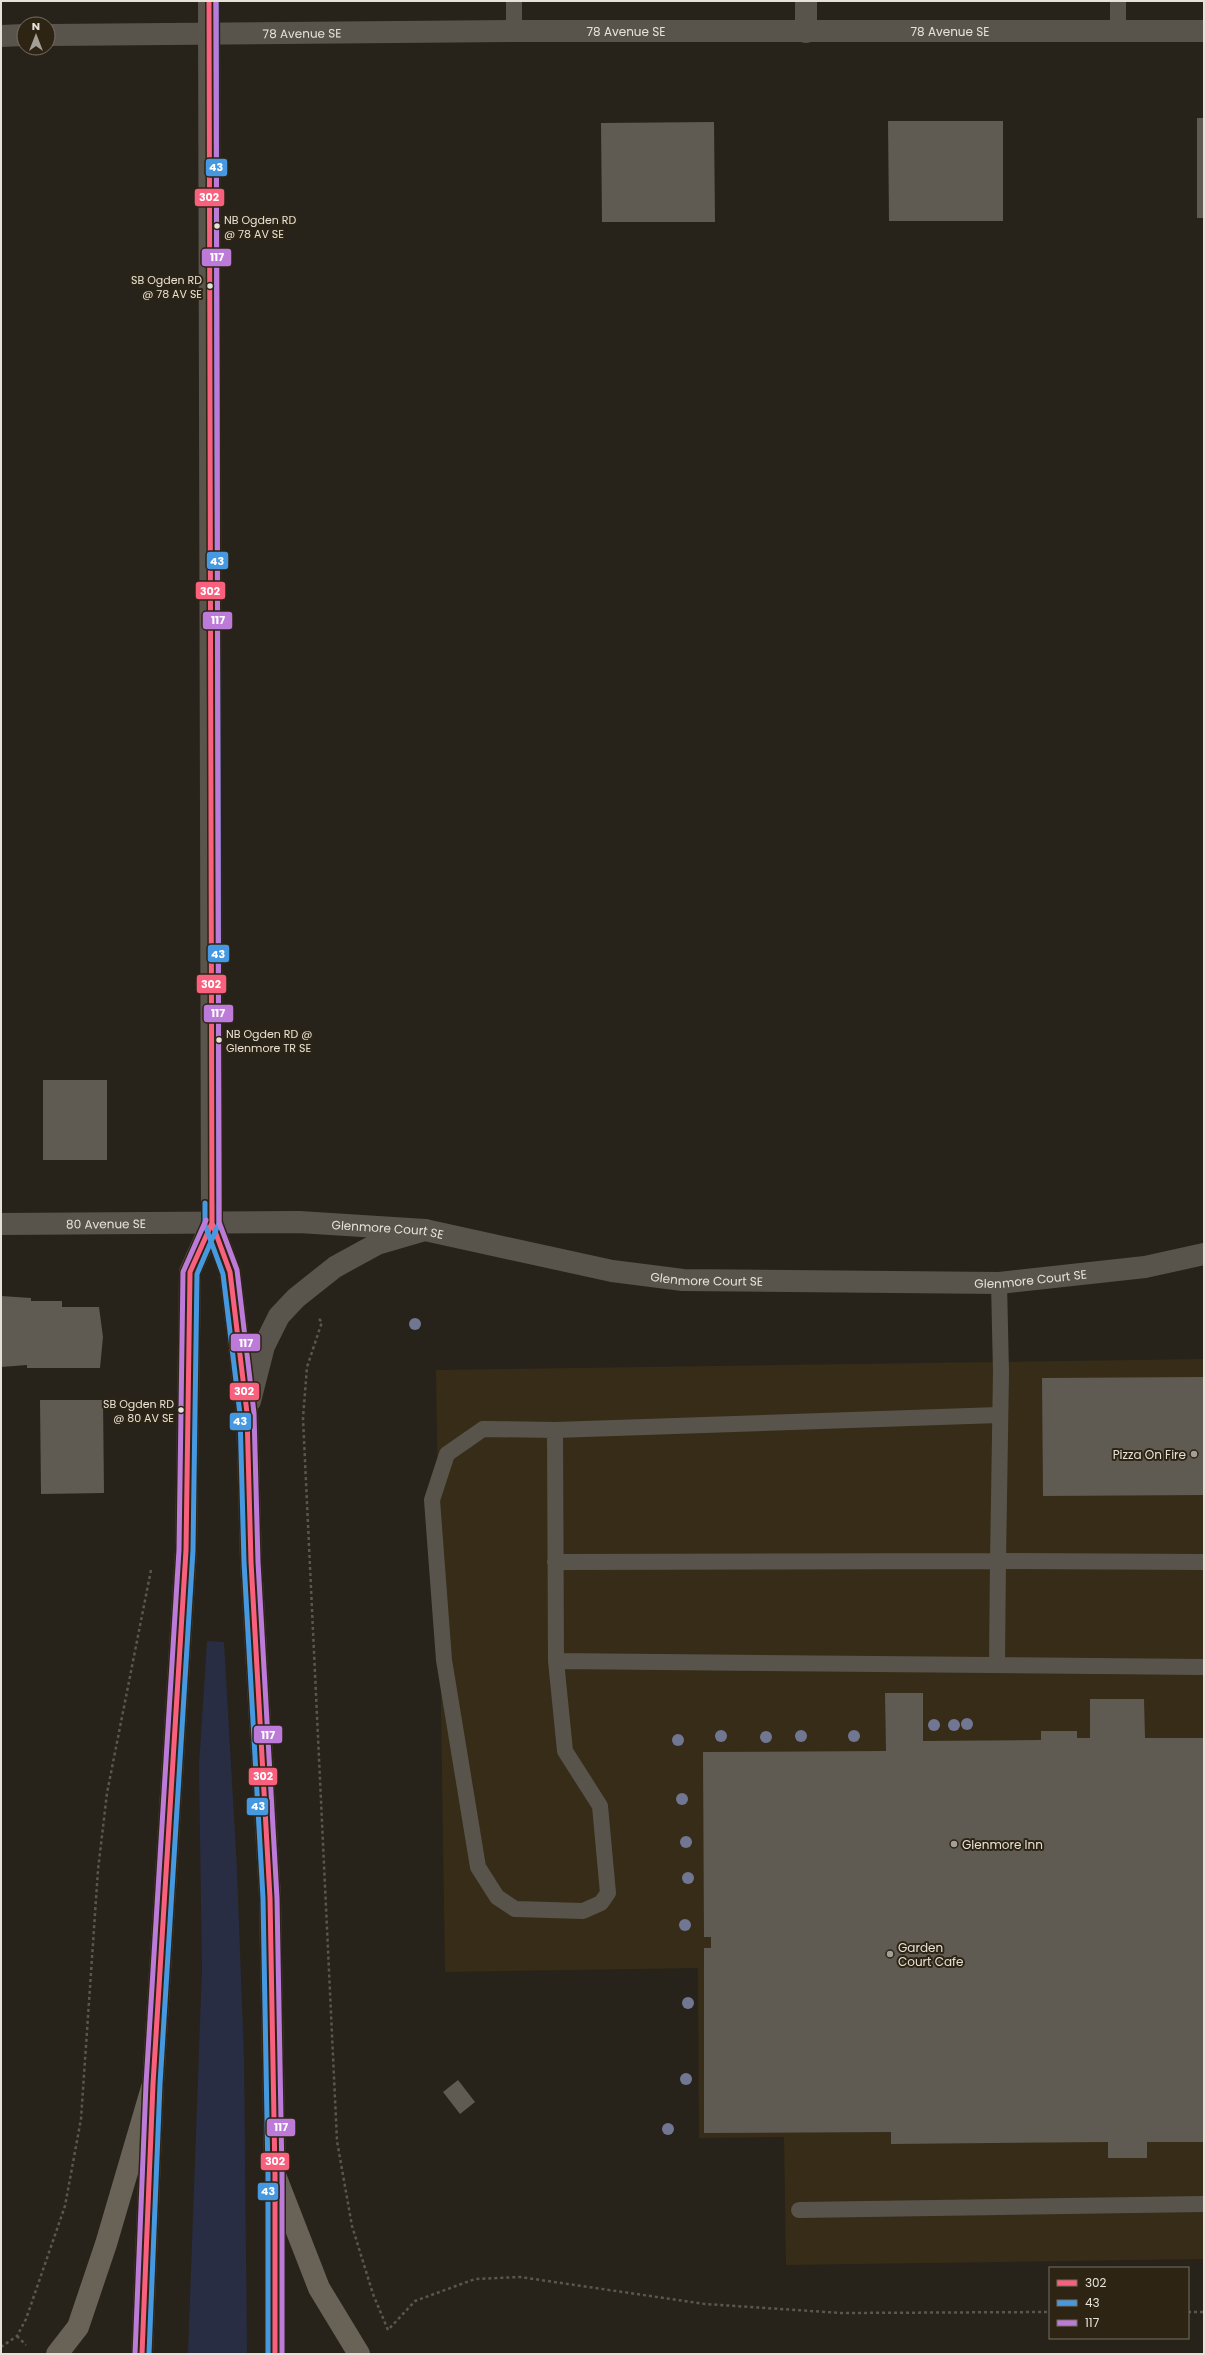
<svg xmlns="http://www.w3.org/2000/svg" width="1205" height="2355" font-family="Poppins,sans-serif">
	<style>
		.built { fill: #372c17 }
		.green { fill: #292d43 }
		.building { fill: #5f5b53 }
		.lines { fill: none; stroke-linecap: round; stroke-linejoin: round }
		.path { stroke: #5a5650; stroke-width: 2.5; stroke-dasharray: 3 3; stroke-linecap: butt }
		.lane { stroke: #58544c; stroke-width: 16 }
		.street { stroke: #58544c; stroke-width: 22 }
		.secondary { stroke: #5a554c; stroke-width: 22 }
		.highway { stroke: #686257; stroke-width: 22 }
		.bus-1-casing { stroke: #2d2414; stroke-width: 8 }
		.bus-2-casing { stroke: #2d2414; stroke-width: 8 }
		.bus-3-casing { stroke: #2d2414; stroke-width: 8 }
		.bus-1 { stroke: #f8607d; stroke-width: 5 }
		.bus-2 { stroke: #4699e1; stroke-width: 5 }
		.bus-3 { stroke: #bd7bd9; stroke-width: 5 }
		.tree { fill: #717792 }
		.bus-dot { fill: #e7e2d8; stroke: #2d2414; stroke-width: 1.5 }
		.poi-dot { fill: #a49f96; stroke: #2d2414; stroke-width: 1.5 }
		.labels { text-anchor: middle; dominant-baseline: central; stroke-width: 4; stroke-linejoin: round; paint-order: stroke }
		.bus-label { font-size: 11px; fill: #e7e2d8; stroke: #2d2414; text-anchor: start }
		.street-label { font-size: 12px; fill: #e7e2d8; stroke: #2d2414 }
		.poi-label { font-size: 12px; fill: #e7e2d8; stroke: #2d2414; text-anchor: start }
		.line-badge { stroke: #2d2414; stroke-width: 1.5 }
		.badge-label { font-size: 11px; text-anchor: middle; font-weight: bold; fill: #fff }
	</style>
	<rect width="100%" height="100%" fill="#27231a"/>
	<path class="built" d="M1204 1359V2259L786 2265 784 2137 699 2138 698 1968 445 1972 436 1370Z"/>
	<path class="green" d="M207 1641 224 1642 237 1871 244 2059 247 2354H188L202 1969 199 1766Z"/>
	<path class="building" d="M1197 118H1204V218H1197Z
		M888 121H1003V221H889Z
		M714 122 715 222H602L601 123Z
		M43 1080H107V1160H43Z
		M1 1296 31 1298V1301H62V1307H99L103 1337 100 1368H27V1365L1 1367Z
		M1204 1377V1495L1043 1496 1042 1378Z
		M40 1400H103L104 1493 41 1494Z
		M885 1693H923V1741L1041 1740V1731H1077V1738H1090V1699H1144L1145 1738H1204V2142H1147V2158H1108V2142L891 2144V2132L704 2133V1948H711V1937H704L703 1752 886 1751Z
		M458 2080 475 2102 460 2114 443 2092Z"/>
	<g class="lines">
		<path class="path" d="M319 1319 322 1322 307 1367 303 1418 337 2141 352 2226 373 2294 388 2330 415 2301 475 2279 520 2277 705 2304 841 2313 1050 2312
			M1188 2312H1204
			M17 2336 26 2345
			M1 2347 17 2336 26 2319 65 2206 81 2119 98 1870 107 1793 151 1570"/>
		<path class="lane" d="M514 1V31
			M1118 1V31
			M999 1283 1001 1372 998 1561 1204 1562
			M555 1430 556 1661 565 1751 600 1806 608 1893 601 1903 583 1911 515 1909 497 1897 478 1867 444 1660 432 1500 447 1454 483 1429 555 1430 999 1415
			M555 1562 998 1561 997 1665
			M556 1661 1204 1667
			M799 2210 1204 2204"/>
		<g class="street">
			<path d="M806 1V32"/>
			<path id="s1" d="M48 35 514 31H1204"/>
			<path d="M1 36 24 35"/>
			<path id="s2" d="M1 1224 299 1222 425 1230 612 1271 683 1280 999 1283 1145 1267 1204 1254"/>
		</g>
		<path class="secondary" d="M209 1 212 1223 230 1272 247 1413 251 1562 270 1898 275 2175V2354
			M250 1401 264 1346 279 1316 296 1298 335 1267 377 1244 425 1230
			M142 2354 153 2084 186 1550 190 1272 212 1223"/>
		<path class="highway" d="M275 2175 319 2288 359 2354
			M57 2354 78 2327 106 2244 153 2084"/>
		<defs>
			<path id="bus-1" d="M212 1203V1223L230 1272 247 1413 251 1562 270 1898 275 2175V2354
				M142 2354 153 2084 186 1550 190 1272 212 1223 209 1"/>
			<path id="bus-2" d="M205 1203V1225L223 1274 240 1414 244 1562 263 1898 268 2175V2354
				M149 2354 160 2084 193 1550 197 1274 219 1223 216 1"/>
			<path id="bus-3" d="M216 1 219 1222 237 1270 254 1413 258 1562 277 1898 282 2175V2354
				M135 2354 146 2084 179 1550 183 1272 206 1220"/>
		</defs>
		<use href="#bus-1" class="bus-1-casing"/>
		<use href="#bus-2" class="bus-2-casing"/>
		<use href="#bus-3" class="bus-3-casing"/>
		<use href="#bus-1" class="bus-1"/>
		<use href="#bus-2" class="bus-2"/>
		<use href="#bus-3" class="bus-3"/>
	</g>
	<g class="tree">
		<circle cx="415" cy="1324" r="6"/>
		<circle cx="967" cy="1724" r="6"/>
		<circle cx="934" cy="1725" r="6"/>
		<circle cx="954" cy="1725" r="6"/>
		<circle cx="721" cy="1736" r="6"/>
		<circle cx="801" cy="1736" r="6"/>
		<circle cx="854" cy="1736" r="6"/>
		<circle cx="766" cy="1737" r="6"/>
		<circle cx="678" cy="1740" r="6"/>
		<circle cx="682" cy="1799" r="6"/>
		<circle cx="686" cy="1842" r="6"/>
		<circle cx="688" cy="1878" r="6"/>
		<circle cx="685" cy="1925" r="6"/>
		<circle cx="688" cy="2003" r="6"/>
		<circle cx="686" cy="2079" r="6"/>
		<circle cx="668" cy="2129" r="6"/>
	</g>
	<g class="bus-dot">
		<circle cx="217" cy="226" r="3.5"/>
		<circle cx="210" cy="286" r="3.5"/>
		<circle cx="219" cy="1040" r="3.5"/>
		<circle cx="181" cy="1410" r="3.5"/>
	</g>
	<g class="poi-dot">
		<circle cx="1194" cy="1454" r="4"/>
		<circle cx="954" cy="1844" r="4"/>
		<circle cx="890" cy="1954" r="4"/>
	</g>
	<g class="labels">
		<g class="bus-label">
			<text x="224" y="220">NB Ogden RD<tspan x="224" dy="14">@ 78 AV SE</tspan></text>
			<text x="202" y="280" text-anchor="end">SB Ogden RD<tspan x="202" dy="14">@ 78 AV SE</tspan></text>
			<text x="226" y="1034">NB Ogden RD @<tspan x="226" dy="14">Glenmore TR SE</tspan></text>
			<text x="174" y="1404" text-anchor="end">SB Ogden RD<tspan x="174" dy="14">@ 80 AV SE</tspan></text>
		</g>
		<g class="street-label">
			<text stroke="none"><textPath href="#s1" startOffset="578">78 Avenue SE</textPath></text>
			<text stroke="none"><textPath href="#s1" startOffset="902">78 Avenue SE</textPath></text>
			<text stroke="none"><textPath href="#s1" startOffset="254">78 Avenue SE</textPath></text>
			<text stroke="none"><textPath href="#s2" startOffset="105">80 Avenue SE</textPath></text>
			<text stroke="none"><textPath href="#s2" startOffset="387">Glenmore Court SE</textPath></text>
			<text stroke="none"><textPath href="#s2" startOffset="711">Glenmore Court SE</textPath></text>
			<text stroke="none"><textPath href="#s2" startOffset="1035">Glenmore Court SE</textPath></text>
		</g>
		<g class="poi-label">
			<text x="1186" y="1454" text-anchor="end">Pizza On Fire</text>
			<text x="962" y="1844">Glenmore Inn</text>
			<text x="898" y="1947">Garden<tspan x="898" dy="14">Court Cafe</tspan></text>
		</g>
	</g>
	<g class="line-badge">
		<rect x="205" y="158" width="23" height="19" rx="4" fill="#4699e1"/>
		<rect x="194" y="188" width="31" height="19" rx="4" fill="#f8607d"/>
		<rect x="201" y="248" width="31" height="19" rx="4" fill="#bd7bd9"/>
		<rect x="206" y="551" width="23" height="19" rx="4" fill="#4699e1"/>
		<rect x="195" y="581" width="31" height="19" rx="4" fill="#f8607d"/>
		<rect x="202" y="611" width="31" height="19" rx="4" fill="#bd7bd9"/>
		<rect x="207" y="944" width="23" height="19" rx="4" fill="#4699e1"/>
		<rect x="196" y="974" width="31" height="20" rx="4" fill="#f8607d"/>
		<rect x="203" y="1004" width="31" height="19" rx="4" fill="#bd7bd9"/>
		<rect x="230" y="1333" width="31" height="19" rx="4" fill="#bd7bd9"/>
		<rect x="229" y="1382" width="31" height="19" rx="4" fill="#f8607d"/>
		<rect x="229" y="1412" width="23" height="19" rx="4" fill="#4699e1"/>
		<rect x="253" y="1725" width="30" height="19" rx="4" fill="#bd7bd9"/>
		<rect x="248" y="1767" width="30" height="19" rx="4" fill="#f8607d"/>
		<rect x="246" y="1797" width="23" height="19" rx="4" fill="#4699e1"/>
		<rect x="266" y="2118" width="30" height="19" rx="4" fill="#bd7bd9"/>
		<rect x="260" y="2152" width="30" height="19" rx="4" fill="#f8607d"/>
		<rect x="257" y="2182" width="22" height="19" rx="4" fill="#4699e1"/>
	</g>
	<g class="badge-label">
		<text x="216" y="171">43</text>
		<text x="209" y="201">302</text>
		<text x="217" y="261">117</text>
		<text x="217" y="565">43</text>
		<text x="210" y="595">302</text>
		<text x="218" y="624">117</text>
		<text x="218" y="958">43</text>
		<text x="211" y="988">302</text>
		<text x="218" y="1017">117</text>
		<text x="246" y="1347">117</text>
		<text x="244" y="1395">302</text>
		<text x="240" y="1425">43</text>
		<text x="268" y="1739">117</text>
		<text x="263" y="1780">302</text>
		<text x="258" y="1810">43</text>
		<text x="281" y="2131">117</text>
		<text x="275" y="2165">302</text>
		<text x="268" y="2195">43</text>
	</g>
	<rect width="1205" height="2355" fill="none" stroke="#e7e2d8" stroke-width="4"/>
	<rect x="1049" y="2267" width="140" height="72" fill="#2d2414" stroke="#777062"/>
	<rect x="1057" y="2280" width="20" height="6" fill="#f8607d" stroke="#777062"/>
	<text x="1085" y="2287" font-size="12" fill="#e7e2d8">302</text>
	<rect x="1057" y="2300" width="20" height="6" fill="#4699e1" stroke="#777062"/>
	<text x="1085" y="2307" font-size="12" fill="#e7e2d8">43</text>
	<rect x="1057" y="2320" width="20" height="6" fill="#bd7bd9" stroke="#777062"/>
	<text x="1085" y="2327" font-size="12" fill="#e7e2d8">117</text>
	<g transform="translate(36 36)"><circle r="19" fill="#2d2414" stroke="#777062"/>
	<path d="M0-3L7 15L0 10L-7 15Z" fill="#a49f96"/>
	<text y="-6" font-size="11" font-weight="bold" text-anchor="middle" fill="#e7e2d8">N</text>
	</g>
</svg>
